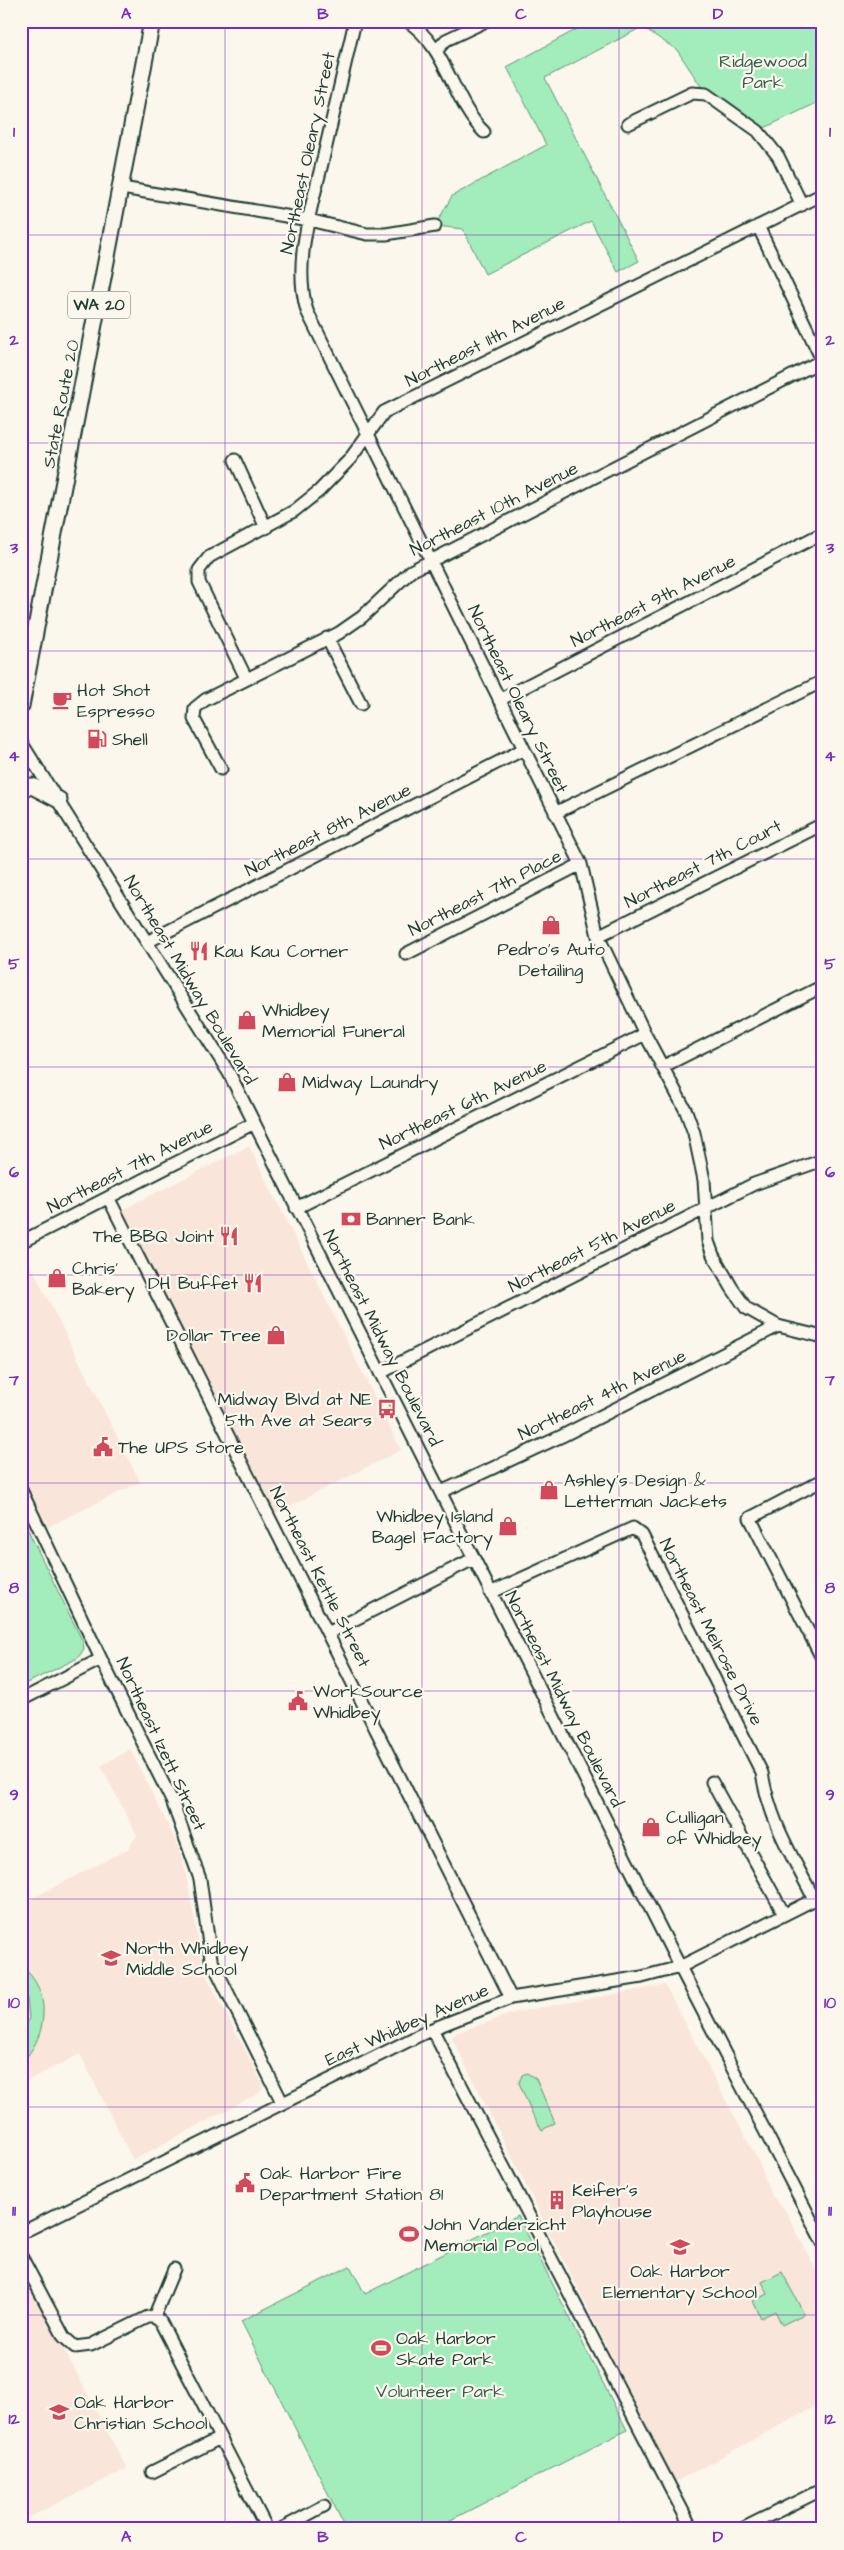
<svg xmlns="http://www.w3.org/2000/svg" width="844" height="2550" font-family="'Architects Daughter',sans-serif">
	<style>
		.built { fill: #f9e5d9 }
		.green { fill: #a3ecbb; stroke: #619478 }
		.lines { fill: none; stroke-linecap: round; stroke-linejoin: round }
		.minor-casing { stroke: #1f3d34; stroke-width: 15 }
		.major-casing { stroke: #1f3d34; stroke-width: 19 }
		.minor { stroke: #fbf7ec; stroke-width: 11 }
		.major { stroke: #fbf7ec; stroke-width: 15 }
		.grid { fill: none; stroke: #7b2cbf; stroke-width: 1; stroke-opacity: 0.55 }
		.labels { text-anchor: middle; dominant-baseline: central; stroke-width: 4.5; stroke-linejoin: round; paint-order: stroke }
		.shield { fill: #fbf7ec; stroke: #61756b; stroke-width: 1 }
		.shield-label { font-size: 16px; font-weight: bold; fill: #1f3d34 }
		.park-label { font-size: 18px; fill: #39604f; stroke: #fbf7ec }
		.street-label { font-size: 18px; fill: #1f3d34; stroke: #fbf7ec }
		.poi-label { font-size: 18px; fill: #1f3d34; stroke: #fbf7ec; text-anchor: start }
		.neatline { fill: none; stroke: #7b2cbf; stroke-width: 2 }
		.grid-label { font-size: 16px; text-anchor: middle; font-weight: bold; fill: #7b2cbf }
	</style>
	<rect width="100%" height="100%" fill="#fbf7ec"/>
	<filter id="ink" filterUnits="userSpaceOnUse"><feTurbulence type="fractalNoise" baseFrequency=".02" numOctaves="2"/><feDisplacementMap in="SourceGraphic" scale="10" xChannelSelector="R" yChannelSelector="G"/><feConvolveMatrix kernelMatrix="1 2 1 2 8 2 1 2 1" color-interpolation-filters="sRGB"/></filter>
	<g filter="url(#ink)">
		<path class="built" d="M249 1146 401 1450 274 1514 122 1210Z
			M26 1256 140 1482 27 1537 21 1526V1258Z
			M130 1749 178 1846 185 1870 204 1971 263 2085 261 2092 133 2160 80 2054 21 2084V1911L33 1898 128 1849 137 1835 101 1766Z
			M665 1985 760 2165 771 2195 785 2210 823 2284V2402L675 2482 452 2038 456 2033 517 2012Z
			M21 2268 127 2469 21 2521Z"/>
		<path class="green" d="M592 21H823V100L758 131 706 94 677 50 642 27 545 78 639 261 618 272 591 221 485 274 463 229 435 226 452 196 546 145 507 67Z
			M21 1516 83 1642 84 1649 78 1658 21 1686Z
			M21 1966C53 1990 48 2037 21 2063V2041L29 2018 27 1998 21 1988Z
			M527 2073 536 2079 555 2123 542 2130 533 2115 519 2083 522 2075Z
			M518 2216 627 2430 433 2529H346L241 2321 350 2266 365 2294Z
			M782 2272 804 2314 782 2325 775 2311 761 2318 753 2301 768 2294 762 2282Z"/>
		<g class="lines">
			<defs>
				<path id="minor" d="M355 21C345 66 334 110 324 155 313 204 292 261 307 311L581 864 598 936 645 1034 686 1111 694 1133 704 1180 708 1241 713 1255 732 1288 746 1308 778 1326 823 1337
					M407 21C447 46 452 101 484 132
					M436 51 446 40 486 21
					M628 124 692 93 706 94 758 131 778 156 802 205
					M122 188 309 220 367 234H386L435 226
					M758 226 823 362
					M235 460 266 528
					M327 638 361 704
					M246 678 199 582V570L209 557 294 511 319 491 350 459 384 412 823 194
					M499 700 823 533
					M21 742 229 1073 680 1967 823 2243
					M221 769 194 719 195 708 205 700 339 633 362 617 411 571 823 360
					M555 813 823 681
					M598 936 823 824
					M147 942 524 749
					M406 954 581 864
					M662 1067 823 986
					M109 1199 511 1998
					M296 1208 645 1034
					M21 1242 254 1123
					M380 1373 754 1184 823 1160
					M823 1480 750 1518 823 1660
					M21 1490 101 1659 172 1801 200 1879 211 1959 282 2102
					M441 1492 562 1436 778 1326
					M490 1593 633 1528 642 1535 762 1773C770 1822 792 1855 814 1899
					M328 1633 473 1559
					M21 1700 101 1659
					M712 1782 784 1914
					M432 2029 692 2529
					M21 2233 432 2029 511 1998 642 1977 680 1967 823 1895
					M21 2256 64 2337 75 2347 91 2345 148 2317H154L160 2321 267 2529
					M154 2317 174 2269
					M152 2472 220 2438
					M281 2529 324 2506
					M742 2529 823 2489"/>
				<path id="major" d="M21 706 152 21
					M21 788 32 786 59 800"/>
			</defs>
			<use href="#minor" class="minor-casing"/>
			<use href="#major" class="major-casing"/>
			<use href="#minor" class="minor"/>
			<use href="#major" class="major"/>
		</g>
	</g>
	<path class="grid" d="M225 21V2529M422 21V2529M619 21V2529M21 235H823M21 443H823M21 651H823M21 859H823M21 1067H823M21 1275H823M21 1483H823M21 1691H823M21 1899H823M21 2107H823M21 2315H823"/>
	<defs>
		<symbol id="cafe-bare" viewBox="-9 -9 18 18"><path d="M-5.5-4.5H6V0H3Q3 3.5 0 3.5H-2.5Q-5.5 3.5-5.5 0ZM3-3.2v2h1.7v-2ZM-6 4.5H4V6H-6Z" fill="#d1495b" stroke="#fbf7ec" stroke-width="2.5" paint-order="stroke"/></symbol>
		<symbol id="fuel-bare" viewBox="-9 -9 18 18"><path d="M-5.5-6h7V0h2V4h1.3V-2.5L3-4.5l.8-.8L6-3V5H2.5V1h-1V6h-7ZM-4.2-4.7v3.2H.2V-4.7Z" fill="#d1495b" stroke="#fbf7ec" stroke-width="2.5" paint-order="stroke"/></symbol>
		<symbol id="shop-bare" viewBox="-9 -9 18 18"><path d="M-5-2.5h2.3a2.7 3.5 0 0 1 5.4 0H5L5.5 6h-11ZM-1.5-2.5h3a1.5 2.3 0 0 0-3 0Z" fill="#d1495b" stroke="#fbf7ec" stroke-width="2.5" paint-order="stroke"/></symbol>
		<symbol id="restaurant-bare" viewBox="-9 -9 18 18"><path d="M-5-6h1v4h1v-4h1v4h1v-4h1v5L-1.5 .5V6h-2V.5L-5-1ZM5-6V6H3V1.5H1.5Q1.5-4 5-6Z" fill="#d1495b" stroke="#fbf7ec" stroke-width="2.5" paint-order="stroke"/></symbol>
		<symbol id="bank-bare" viewBox="-9 -9 18 18"><path d="M-6-4H6V4H-6ZM0-2.3a2.3 2.3 0 1 0 0 4.6a2.3 2.3 0 1 0 0-4.6Z" fill="#d1495b" stroke="#fbf7ec" stroke-width="2.5" paint-order="stroke"/></symbol>
		<symbol id="bus-bare" viewBox="-9 -9 18 18"><path d="M-5-6H5V4H4V6H2V4H-2V6H-4V4H-5ZM-3.5-4V0h7V-4ZM-3.5 1.2v1.5H-2V1.2ZM2 1.2v1.5H3.5V1.2Z" fill="#d1495b" stroke="#fbf7ec" stroke-width="2.5" paint-order="stroke"/></symbol>
		<symbol id="civic-bare" viewBox="-9 -9 18 18"><path d="M-.6-6.5H3V-4.5H.6V-3L4-1V1h2V6H-6V1h2V-1L-.6-3ZM-1.2 2.5V6h2.4V2.5Z" fill="#d1495b" stroke="#fbf7ec" stroke-width="2.5" paint-order="stroke"/></symbol>
		<symbol id="school-bare" viewBox="-9 -9 18 18"><path d="M0-5L7-2L0 1L-7-2ZM-4 1L0 2.5L4 1V4Q0 6-4 4Z" fill="#d1495b" stroke="#fbf7ec" stroke-width="2.5" paint-order="stroke"/></symbol>
		<symbol id="building-bare" viewBox="-9 -9 18 18"><path d="M-4-6H4V6H1V3H-1V6H-4ZM-2.5-4.3h1.7v1.8h-1.7ZM.8-4.3h1.7v1.8H.8ZM-2.5-1h1.7V.8h-1.7ZM.8-1h1.7V.8H.8Z" fill="#d1495b" stroke="#fbf7ec" stroke-width="2.5" paint-order="stroke"/></symbol>
		<symbol id="stadium-bare" viewBox="-9 -9 18 18"><path d="M0-5a6.5 5 0 1 0 0 10a6.5 5 0 1 0 0-10ZM-3.5-1.8h7v3.6h-7Z" fill="#d1495b" stroke="#fbf7ec" stroke-width="2.5" paint-order="stroke"/></symbol>
	</defs>
	<g fill-rule="evenodd">
		<use href="#cafe-bare" x="48" y="686" width="28" height="28"/>
		<use href="#fuel-bare" x="83" y="725" width="28" height="28"/>
		<use href="#shop-bare" x="537" y="911" width="28" height="28"/>
		<use href="#restaurant-bare" x="185" y="937" width="28" height="28"/>
		<use href="#shop-bare" x="233" y="1006" width="28" height="28"/>
		<use href="#shop-bare" x="273" y="1068" width="28" height="28"/>
		<use href="#bank-bare" x="337" y="1205" width="28" height="28"/>
		<use href="#restaurant-bare" x="215" y="1222" width="28" height="28"/>
		<use href="#shop-bare" x="43" y="1264" width="28" height="28"/>
		<use href="#restaurant-bare" x="239" y="1269" width="28" height="28"/>
		<use href="#shop-bare" x="262" y="1321" width="28" height="28"/>
		<use href="#bus-bare" x="373" y="1395" width="28" height="28"/>
		<use href="#civic-bare" x="89" y="1433" width="28" height="28"/>
		<use href="#shop-bare" x="535" y="1476" width="28" height="28"/>
		<use href="#shop-bare" x="494" y="1512" width="28" height="28"/>
		<use href="#civic-bare" x="284" y="1687" width="28" height="28"/>
		<use href="#shop-bare" x="637" y="1813" width="28" height="28"/>
		<use href="#school-bare" x="97" y="1944" width="28" height="28"/>
		<use href="#civic-bare" x="231" y="2169" width="28" height="28"/>
		<use href="#building-bare" x="543" y="2186" width="28" height="28"/>
		<use href="#stadium-bare" x="395" y="2220" width="28" height="28"/>
		<use href="#school-bare" x="666" y="2233" width="28" height="28"/>
		<use href="#stadium-bare" x="367" y="2334" width="28" height="28"/>
		<use href="#school-bare" x="45" y="2398" width="28" height="28"/>
	</g>
	<g class="labels">
		<rect class="shield" x="68" y="291.5" width="62" height="27" rx="4"/>
		<g class="shield-label">
			<text x="99" y="305">WA 20</text>
		</g>
		<g class="park-label">
			<text x="763" y="61">Ridgewood<tspan x="763" dy="21">Park</tspan></text>
			<text x="440" y="2391">Volunteer Park</text>
		</g>
		<g class="street-label">
			<text transform="translate(308 153) rotate(-78)">Northeast Oleary Street</text>
			<text transform="translate(485 342) rotate(-27)">Northeast 11th Avenue</text>
			<text transform="translate(61 404) rotate(-79)">State Route 20</text>
			<text transform="translate(494 509) rotate(-27)">Northeast 10th Avenue</text>
			<text transform="translate(653 601) rotate(-27)">Northeast 9th Avenue</text>
			<text transform="translate(518 699) rotate(64)">Northeast Oleary Street</text>
			<text transform="translate(328 830) rotate(-27)">Northeast 8th Avenue</text>
			<text transform="translate(703 864) rotate(-27)">Northeast 7th Court</text>
			<text transform="translate(485 893) rotate(-27)">Northeast 7th Place</text>
			<text transform="translate(190 980) rotate(59)">Northeast Midway Boulevard</text>
			<text transform="translate(463 1105) rotate(-26)">Northeast 6th Avenue</text>
			<text transform="translate(130 1167) rotate(-27)">Northeast 7th Avenue</text>
			<text transform="translate(592 1246) rotate(-27)">Northeast 5th Avenue</text>
			<text transform="translate(382 1338) rotate(63)">Northeast Midway Boulevard</text>
			<text transform="translate(602 1395) rotate(-26)">Northeast 4th Avenue</text>
			<text transform="translate(320 1577) rotate(63)">Northeast Kettle Street</text>
			<text transform="translate(711 1632) rotate(63)">Northeast Melrose Drive</text>
			<text transform="translate(564 1699) rotate(63)">Northeast Midway Boulevard</text>
			<text transform="translate(161 1744) rotate(65)">Northeast Izett Street</text>
			<text transform="translate(407 2025) rotate(-24)">East Whidbey Avenue</text>
		</g>
		<g class="poi-label">
			<text x="77" y="690">Hot Shot<tspan x="77" dy="21">Espresso</tspan></text>
			<text x="112" y="739">Shell</text>
			<text x="551" y="949" text-anchor="middle">Pedro’s Auto<tspan x="551" dy="21">Detailing</tspan></text>
			<text x="214" y="951">Kau Kau Corner</text>
			<text x="262" y="1010">Whidbey<tspan x="262" dy="21">Memorial Funeral</tspan></text>
			<text x="302" y="1082">Midway Laundry</text>
			<text x="366" y="1219">Banner Bank</text>
			<text x="214" y="1236" text-anchor="end">The BBQ Joint</text>
			<text x="72" y="1268">Chris'<tspan x="72" dy="21">Bakery</tspan></text>
			<text x="238" y="1283" text-anchor="end">DH Buffet</text>
			<text x="261" y="1335" text-anchor="end">Dollar Tree</text>
			<text x="372" y="1399" text-anchor="end">Midway Blvd at NE<tspan x="372" dy="21">5th Ave at Sears</tspan></text>
			<text x="118" y="1447">The UPS Store</text>
			<text x="564" y="1480">Ashley's Design &amp;<tspan x="564" dy="21">Letterman Jackets</tspan></text>
			<text x="493" y="1516" text-anchor="end">Whidbey Island<tspan x="493" dy="21">Bagel Factory</tspan></text>
			<text x="313" y="1691">WorkSource<tspan x="313" dy="21">Whidbey</tspan></text>
			<text x="666" y="1817">Culligan<tspan x="666" dy="21">of Whidbey</tspan></text>
			<text x="126" y="1948">North Whidbey<tspan x="126" dy="21">Middle School</tspan></text>
			<text x="260" y="2173">Oak Harbor Fire<tspan x="260" dy="21">Department Station 81</tspan></text>
			<text x="572" y="2190">Keifer's<tspan x="572" dy="21">Playhouse</tspan></text>
			<text x="424" y="2224">John Vanderzicht<tspan x="424" dy="21">Memorial Pool</tspan></text>
			<text x="680" y="2271" text-anchor="middle">Oak Harbor<tspan x="680" dy="21">Elementary School</tspan></text>
			<text x="396" y="2338">Oak Harbor<tspan x="396" dy="21">Skate Park</tspan></text>
			<text x="74" y="2402">Oak Harbor<tspan x="74" dy="21">Christian School</tspan></text>
		</g>
	</g>
	<rect width="844" height="2550" fill="none" stroke="#fbf7ec" stroke-width="55"/>
	<rect x="28" y="28" width="788" height="2494" class="neatline"/>
	<g class="grid-label">
		<text x="126" y="19">A</text>
		<text x="323" y="19">B</text>
		<text x="521" y="19">C</text>
		<text x="718" y="19">D</text>
		<text x="14" y="137">1</text>
		<text x="830" y="137">1</text>
		<text x="14" y="345">2</text>
		<text x="830" y="345">2</text>
		<text x="14" y="553">3</text>
		<text x="830" y="553">3</text>
		<text x="14" y="761">4</text>
		<text x="830" y="761">4</text>
		<text x="14" y="969">5</text>
		<text x="830" y="969">5</text>
		<text x="14" y="1177">6</text>
		<text x="830" y="1177">6</text>
		<text x="14" y="1385">7</text>
		<text x="830" y="1385">7</text>
		<text x="14" y="1593">8</text>
		<text x="830" y="1593">8</text>
		<text x="14" y="1800">9</text>
		<text x="830" y="1800">9</text>
		<text x="14" y="2008">10</text>
		<text x="830" y="2008">10</text>
		<text x="14" y="2216">11</text>
		<text x="830" y="2216">11</text>
		<text x="14" y="2424">12</text>
		<text x="830" y="2424">12</text>
		<text x="126" y="2542">A</text>
		<text x="323" y="2542">B</text>
		<text x="521" y="2542">C</text>
		<text x="718" y="2542">D</text>
	</g>
</svg>
